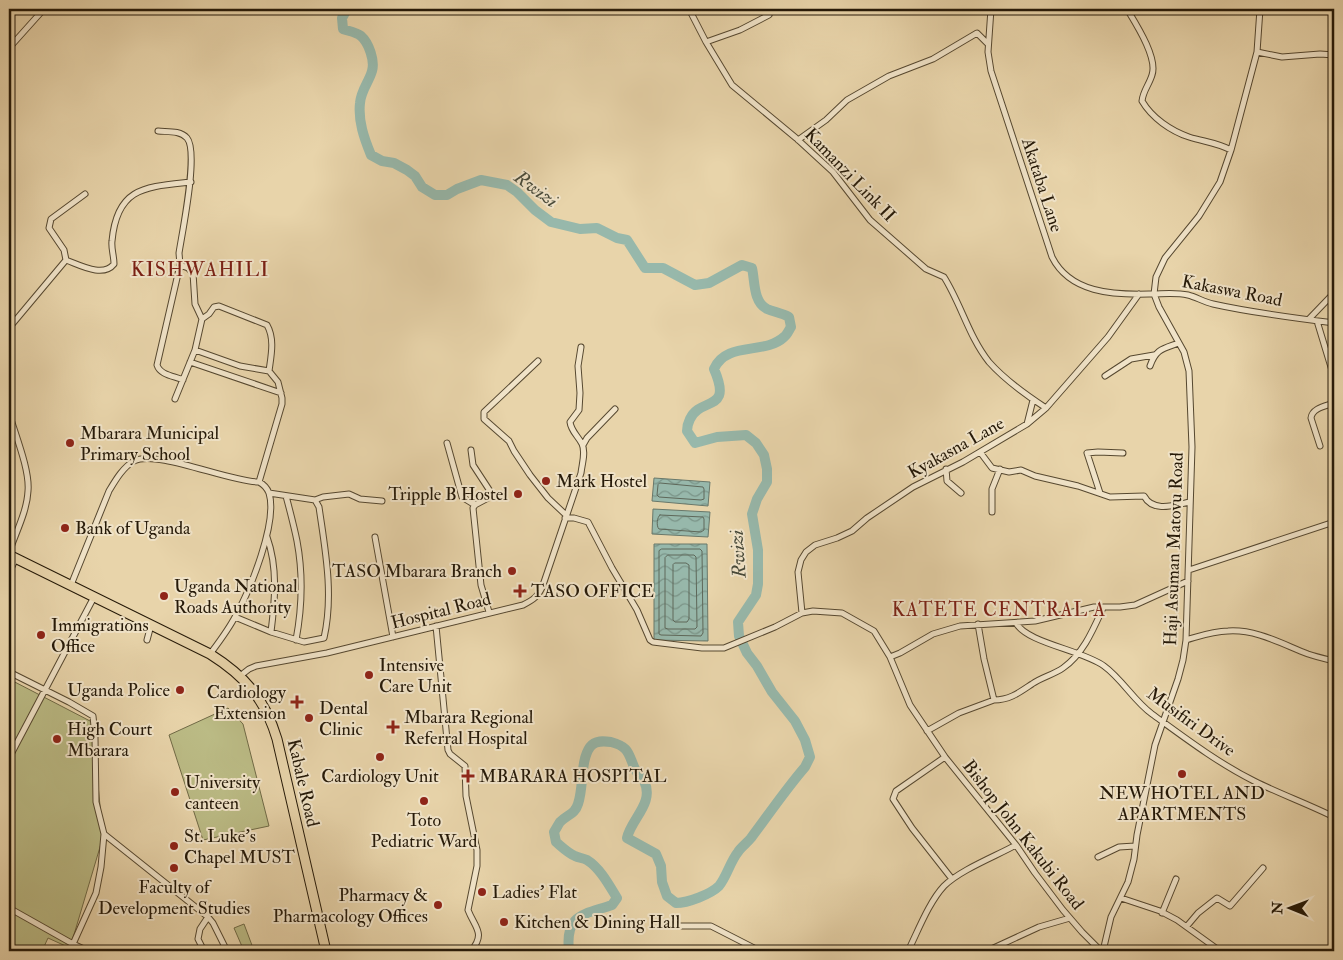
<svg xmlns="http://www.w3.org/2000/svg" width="1343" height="960" font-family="'IM FELL Double Pica',serif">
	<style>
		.green { fill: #bbbb85; stroke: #706a46 }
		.water { fill: url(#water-waves); stroke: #69786a }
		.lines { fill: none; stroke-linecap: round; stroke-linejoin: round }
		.shore { stroke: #5e685a; stroke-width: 1 }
		.river { stroke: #97b8ab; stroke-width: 10 }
		.minor-casing { stroke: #564830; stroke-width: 7 }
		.primary-casing { stroke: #251908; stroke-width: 11 }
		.minor { stroke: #f0e3c8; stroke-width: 5 }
		.primary { stroke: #e8d4aa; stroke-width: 9 }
		.poi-dot { fill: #8f2418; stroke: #f0e3c8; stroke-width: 2 }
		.labels { text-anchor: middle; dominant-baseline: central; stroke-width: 4; stroke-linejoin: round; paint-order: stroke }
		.street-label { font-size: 18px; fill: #251908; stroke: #f0e3c8 }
		.poi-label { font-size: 18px; fill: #251908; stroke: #f0e3c8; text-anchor: start }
		.water-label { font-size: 19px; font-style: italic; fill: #474939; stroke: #f0e3c8 }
		.neighbourhood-label { font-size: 19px; letter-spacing: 1px; fill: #7a1f14; stroke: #f0e3c8 }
		.quarter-label { font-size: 20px; letter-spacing: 1px; fill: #7a1f14; stroke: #f0e3c8 }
	</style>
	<defs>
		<pattern id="water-waves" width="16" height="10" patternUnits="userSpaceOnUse" patternTransform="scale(1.25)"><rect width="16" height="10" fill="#97b8ab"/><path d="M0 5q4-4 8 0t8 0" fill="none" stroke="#7b9589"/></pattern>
	</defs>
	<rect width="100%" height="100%" fill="#e8d4aa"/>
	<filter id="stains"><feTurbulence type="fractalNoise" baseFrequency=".004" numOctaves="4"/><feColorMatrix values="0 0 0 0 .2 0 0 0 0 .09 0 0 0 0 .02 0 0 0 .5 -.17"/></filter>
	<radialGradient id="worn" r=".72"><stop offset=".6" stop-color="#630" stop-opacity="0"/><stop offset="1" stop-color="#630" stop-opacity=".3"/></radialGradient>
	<path class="green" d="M9 679 92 722 103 837 70 948 48 938 42 951H9Z
		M228 708 243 724 269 826 203 840 169 735Z
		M244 924 253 948 244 951 234 928Z"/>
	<path class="water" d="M654 478 710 482 708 506 652 501Z
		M653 509 710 512 708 537 652 534Z
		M654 544H707L708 641 654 640Z"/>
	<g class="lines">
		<path class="shore" d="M660 483 703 487 704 489V499L701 500 659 497 657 495 658 485Z
			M660 515 703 517 704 519V530L701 532 659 529C656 526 657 517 660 515Z
			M662 549H700L702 551 703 633 701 636 661 635 659 634V551Z
			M668 555H694L696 557 697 627 695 629H668L665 628V558Z
			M675 563H686L689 565V619L687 622H675L673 620V565Z"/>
		<path class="river" d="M347 9 342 18 343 29C348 31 356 32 361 36 369 43 375 61 372 71 369 82 361 90 360 103 358 121 364 138 371 155L382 161 394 163 407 170 415 176 422 187 435 195H447L457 189 481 180 507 185 517 192 535 210 551 222 580 229 597 228 617 238 627 240 645 268H663L695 285 709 283 742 265 752 268C755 281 753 302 767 309 774 312 782 313 789 317L791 327C789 330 787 335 784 337 765 355 726 341 714 369 733 413 701 396 690 419 688 423 687 428 687 431L695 443 717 437 746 435 756 443 764 455 767 469V482L757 499 752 514 758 550V584L756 595 738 622 739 636 747 653 757 666 772 692 795 721 805 740 810 757 805 767C786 789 769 814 751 838 747 843 741 847 738 852 730 862 727 876 719 886 711 894 688 903 676 903L667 896 662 882 661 866 656 854 627 838C631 819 655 803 644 781 641 777 637 773 635 769 628 754 630 747 611 742 604 741 595 740 590 747 580 761 584 787 578 804 575 814 567 815 560 822 558 825 556 829 554 832L556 842C562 847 568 853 575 856 579 858 583 858 587 860 600 868 609 885 617 898L612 905C583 915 565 914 569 951"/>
		<defs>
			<path id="minor" d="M689 9 706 42 732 85 796 138 833 172 870 220 926 269 944 277C961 304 969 337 989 362 1005 380 1026 395 1046 408
				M991 9 988 52 991 71 1052 257C1070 293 1113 295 1149 294 1162 294 1175 292 1188 295 1196 297 1204 302 1213 304 1253 313 1294 318 1334 323
				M1127 9C1136 24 1158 58 1152 75 1149 85 1143 91 1142 101 1152 118 1171 131 1189 137 1205 142 1215 142 1231 150
				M706 42 740 30 769 15
				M9 48 44 9
				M1257 52 1282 57 1320 54 1334 55
				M158 131C167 132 180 130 187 138 199 152 182 233 179 253L180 265 157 365C160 375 174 376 183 380
				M798 140 826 120 847 100 889 76 933 59 977 33 988 44
				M66 260C80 265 103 278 114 264 114 256 111 248 112 241 117 187 145 187 191 182
				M180 265 188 268 193 273 195 304 202 319 195 350
				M202 319 209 314 214 307 219 306 267 325C275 339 271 356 269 371
				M1309 319 1334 293
				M1317 321 1334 377
				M9 328 66 260 64 250 49 228 51 219 85 194
				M538 361 484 412V419L509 441 514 451 530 475 548 498 566 515
				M190 362 281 393
				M1150 366C1156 349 1162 349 1179 343
				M1105 376 1131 359 1154 355
				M175 399 195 350 240 366 269 371 278 382 282 398V404L259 482
				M9 413C15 434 30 470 28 491 27 512 15 534 9 553
				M1027 424 1033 400
				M447 443 462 497 475 505
				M583 445 587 438 615 409
				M1320 446 1311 418C1312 408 1326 406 1334 403
				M471 450 473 465 490 491V497L475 505 473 508 481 585 489 612
				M980 452 992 468 1009 472 1021 470 1035 476 1078 486 1110 497 1144 496C1153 513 1175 505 1190 502
				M946 469 947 481 961 493
				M1100 493 1087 453 1098 452 1123 453
				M286 496C290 511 294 526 297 541 303 573 302 608 296 640
				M315 500 323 497 349 494 360 499 382 501
				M992 512V489L1000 469
				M565 518H574L588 522 612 568 637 610 650 640 653 642 702 648H724L775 627 802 613 813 611 842 613 874 631 890 657 910 705 945 757 1016 845 1035 873 1063 910 1082 932 1101 951
				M267 537C278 568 275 600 271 632
				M375 537 393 637
				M1189 570 1334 522
				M9 573 16 558
				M71 585 109 491C115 481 123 467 134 461 156 449 229 482 259 482 263 484 267 488 269 493 278 522 250 590 236 615 229 629 219 642 210 654
				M802 613 798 572 801 560 806 552 815 545 837 538 852 531 867 518 913 487 963 462 1027 424 1046 408 1108 337 1139 294
				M235 617 271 632 304 642 324 638C334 594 325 549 319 507L315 500 269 493
				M1016 623C1027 643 1082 650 1104 666 1122 679 1134 701 1152 714 1185 738 1218 763 1254 781 1280 794 1308 804 1334 817
				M436 626 448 750 450 754 465 766 466 796 477 850V866L468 910C475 928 486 933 471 951
				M147 640 151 625
				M1186 640C1200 636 1213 631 1228 631 1256 629 1282 644 1308 654 1317 657 1326 659 1334 661
				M890 657 900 653 933 634 960 626 1035 621 1094 607H1120L1135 605 1188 581
				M9 672 69 702 93 716 95 737 96 802 104 834 208 917 213 923 227 951
				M240 676 249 669 256 666 327 653 523 605C533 600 539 596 543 585L581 473C582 464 586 452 582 444 578 436 571 431 570 422L579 410 580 393 578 366 581 347
				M994 700C1010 700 1020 692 1032 684 1042 677 1053 675 1063 668 1083 654 1093 630 1103 608
				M927 731 959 713 994 700 984 659 978 624
				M945 757 896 791 893 799 912 828 952 879
				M9 758 94 597
				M1098 857 1119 847 1135 846
				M1121 898 1160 911 1177 920 1220 951
				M9 908 73 944 88 951
				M1162 913 1176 879
				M676 926H711L760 951
				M1187 926 1198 913 1217 898 1230 906 1263 868
				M73 944 96 893 101 867 104 834
				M204 951 198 939 200 929 208 917
				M908 951C918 931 929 902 944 886 960 870 996 856 1016 845
				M987 951 1039 927 1070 918
				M1103 951 1111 917 1128 882 1134 859 1137 835 1155 745 1178 679 1183 660 1186 640 1192 447 1189 371 1184 352 1159 307 1154 294 1156 277 1165 258 1199 216 1220 182 1231 150 1257 52 1260 9"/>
			<path id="primary" d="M9 555 210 654C245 676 265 699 277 739L326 951"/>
		</defs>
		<use href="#minor" class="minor-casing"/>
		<use href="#primary" class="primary-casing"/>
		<use href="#minor" class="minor"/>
		<use href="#primary" class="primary"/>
	</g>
	<g class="poi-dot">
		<circle cx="70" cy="443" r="5"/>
		<circle cx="546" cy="481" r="5"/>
		<circle cx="518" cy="494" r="5"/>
		<circle cx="65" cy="528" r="5"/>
		<circle cx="512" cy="571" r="5"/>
		<path d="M517.5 583.5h5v5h5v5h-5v5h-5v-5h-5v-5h5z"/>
		<circle cx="164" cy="596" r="5"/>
		<circle cx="41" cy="635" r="5"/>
		<circle cx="369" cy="675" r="5"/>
		<circle cx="180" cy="690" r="5"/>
		<path d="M294.5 694.5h5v5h5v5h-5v5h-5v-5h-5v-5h5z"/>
		<circle cx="309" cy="718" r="5"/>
		<path d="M390.5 719.5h5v5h5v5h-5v5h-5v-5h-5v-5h5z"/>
		<circle cx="57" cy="739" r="5"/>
		<circle cx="380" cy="757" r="5"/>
		<circle cx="1182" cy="774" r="5"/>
		<path d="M465.5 768.5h5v5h5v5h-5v5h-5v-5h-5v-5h5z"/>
		<circle cx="175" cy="792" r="5"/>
		<circle cx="424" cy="801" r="5"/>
		<circle cx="174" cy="846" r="5"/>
		<circle cx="174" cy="868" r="5"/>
		<circle cx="482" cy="892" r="5"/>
		<circle cx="438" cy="905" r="5"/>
		<circle cx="504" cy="922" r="5"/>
	</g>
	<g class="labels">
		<g class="street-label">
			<text transform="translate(850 175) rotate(46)">Kamanzi Link II</text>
			<text transform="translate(1042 185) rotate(72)">Akataba Lane</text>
			<text transform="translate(1232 291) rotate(11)">Kakaswa Road</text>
			<text transform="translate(956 448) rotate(-29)">Kyakasna Lane</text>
			<text transform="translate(1174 549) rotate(-88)">Haji Asuman Matovu Road</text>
			<text transform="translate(441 611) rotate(-14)">Hospital Road</text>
			<text transform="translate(1191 722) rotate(36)">Musifiri Drive</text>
			<text transform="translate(303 783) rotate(77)">Kabale Road</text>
			<text transform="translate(1023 835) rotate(52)">Bishop John Kakubi Road</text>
		</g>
		<g class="poi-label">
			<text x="80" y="433">Mbarara Municipal<tspan x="80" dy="21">Primary School</tspan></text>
			<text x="556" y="481">Mark Hostel</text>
			<text x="508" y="494" text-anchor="end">Tripple B Hostel</text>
			<text x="75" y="528">Bank of Uganda</text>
			<text x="502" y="571" text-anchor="end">TASO Mbarara Branch</text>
			<text x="174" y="586">Uganda National<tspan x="174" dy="21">Roads Authority</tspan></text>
			<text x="531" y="591">TASO OFFICE</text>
			<text x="51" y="625">Immigrations<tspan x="51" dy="21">Office</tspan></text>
			<text x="379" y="665">Intensive<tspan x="379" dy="21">Care Unit</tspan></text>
			<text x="170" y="690" text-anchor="end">Uganda Police</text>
			<text x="286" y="692" text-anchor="end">Cardiology<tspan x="286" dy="21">Extension</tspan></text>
			<text x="319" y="708">Dental<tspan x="319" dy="21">Clinic</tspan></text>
			<text x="404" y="717">Mbarara Regional<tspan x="404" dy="21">Referral Hospital</tspan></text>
			<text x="67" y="729">High Court<tspan x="67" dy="21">Mbarara</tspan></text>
			<text x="380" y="776" text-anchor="middle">Cardiology Unit</text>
			<text x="479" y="776">MBARARA HOSPITAL</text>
			<text x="185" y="782">University<tspan x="185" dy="21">canteen</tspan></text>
			<text x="1182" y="793" text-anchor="middle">NEW HOTEL AND<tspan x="1182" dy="21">APARTMENTS</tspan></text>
			<text x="424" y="820" text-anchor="middle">Toto<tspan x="424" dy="21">Pediatric Ward</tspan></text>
			<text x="184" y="836">St. Luke's<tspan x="184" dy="21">Chapel MUST</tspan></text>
			<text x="174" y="887" text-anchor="middle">Faculty of<tspan x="174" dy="21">Development Studies</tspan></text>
			<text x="492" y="892">Ladies' Flat</text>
			<text x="428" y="895" text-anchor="end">Pharmacy &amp;<tspan x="428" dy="21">Pharmacology Offices</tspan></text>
			<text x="514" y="922">Kitchen &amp; Dining Hall</text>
		</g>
		<g class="water-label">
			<text transform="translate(536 189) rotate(36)">Rwizi</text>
			<text transform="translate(738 554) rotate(-94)">Rwizi</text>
		</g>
		<g class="neighbourhood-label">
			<text x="999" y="610">KATETE CENTRAL A</text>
		</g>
		<g class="quarter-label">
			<text x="200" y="269">KISHWAHILI</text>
		</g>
	</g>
	<rect width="1343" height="960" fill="none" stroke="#e8d4aa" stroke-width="30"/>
	<rect x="10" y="10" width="1323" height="940" fill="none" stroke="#251908" stroke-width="2.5"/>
	<rect x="15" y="15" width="1313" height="930" fill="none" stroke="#251908"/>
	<g transform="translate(1290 908) rotate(271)" stroke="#f0e3c8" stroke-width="4" paint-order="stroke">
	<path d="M0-4L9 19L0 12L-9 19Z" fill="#251908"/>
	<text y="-8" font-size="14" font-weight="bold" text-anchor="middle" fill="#251908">N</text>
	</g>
	<rect width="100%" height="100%" filter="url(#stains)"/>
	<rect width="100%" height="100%" fill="url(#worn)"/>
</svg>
